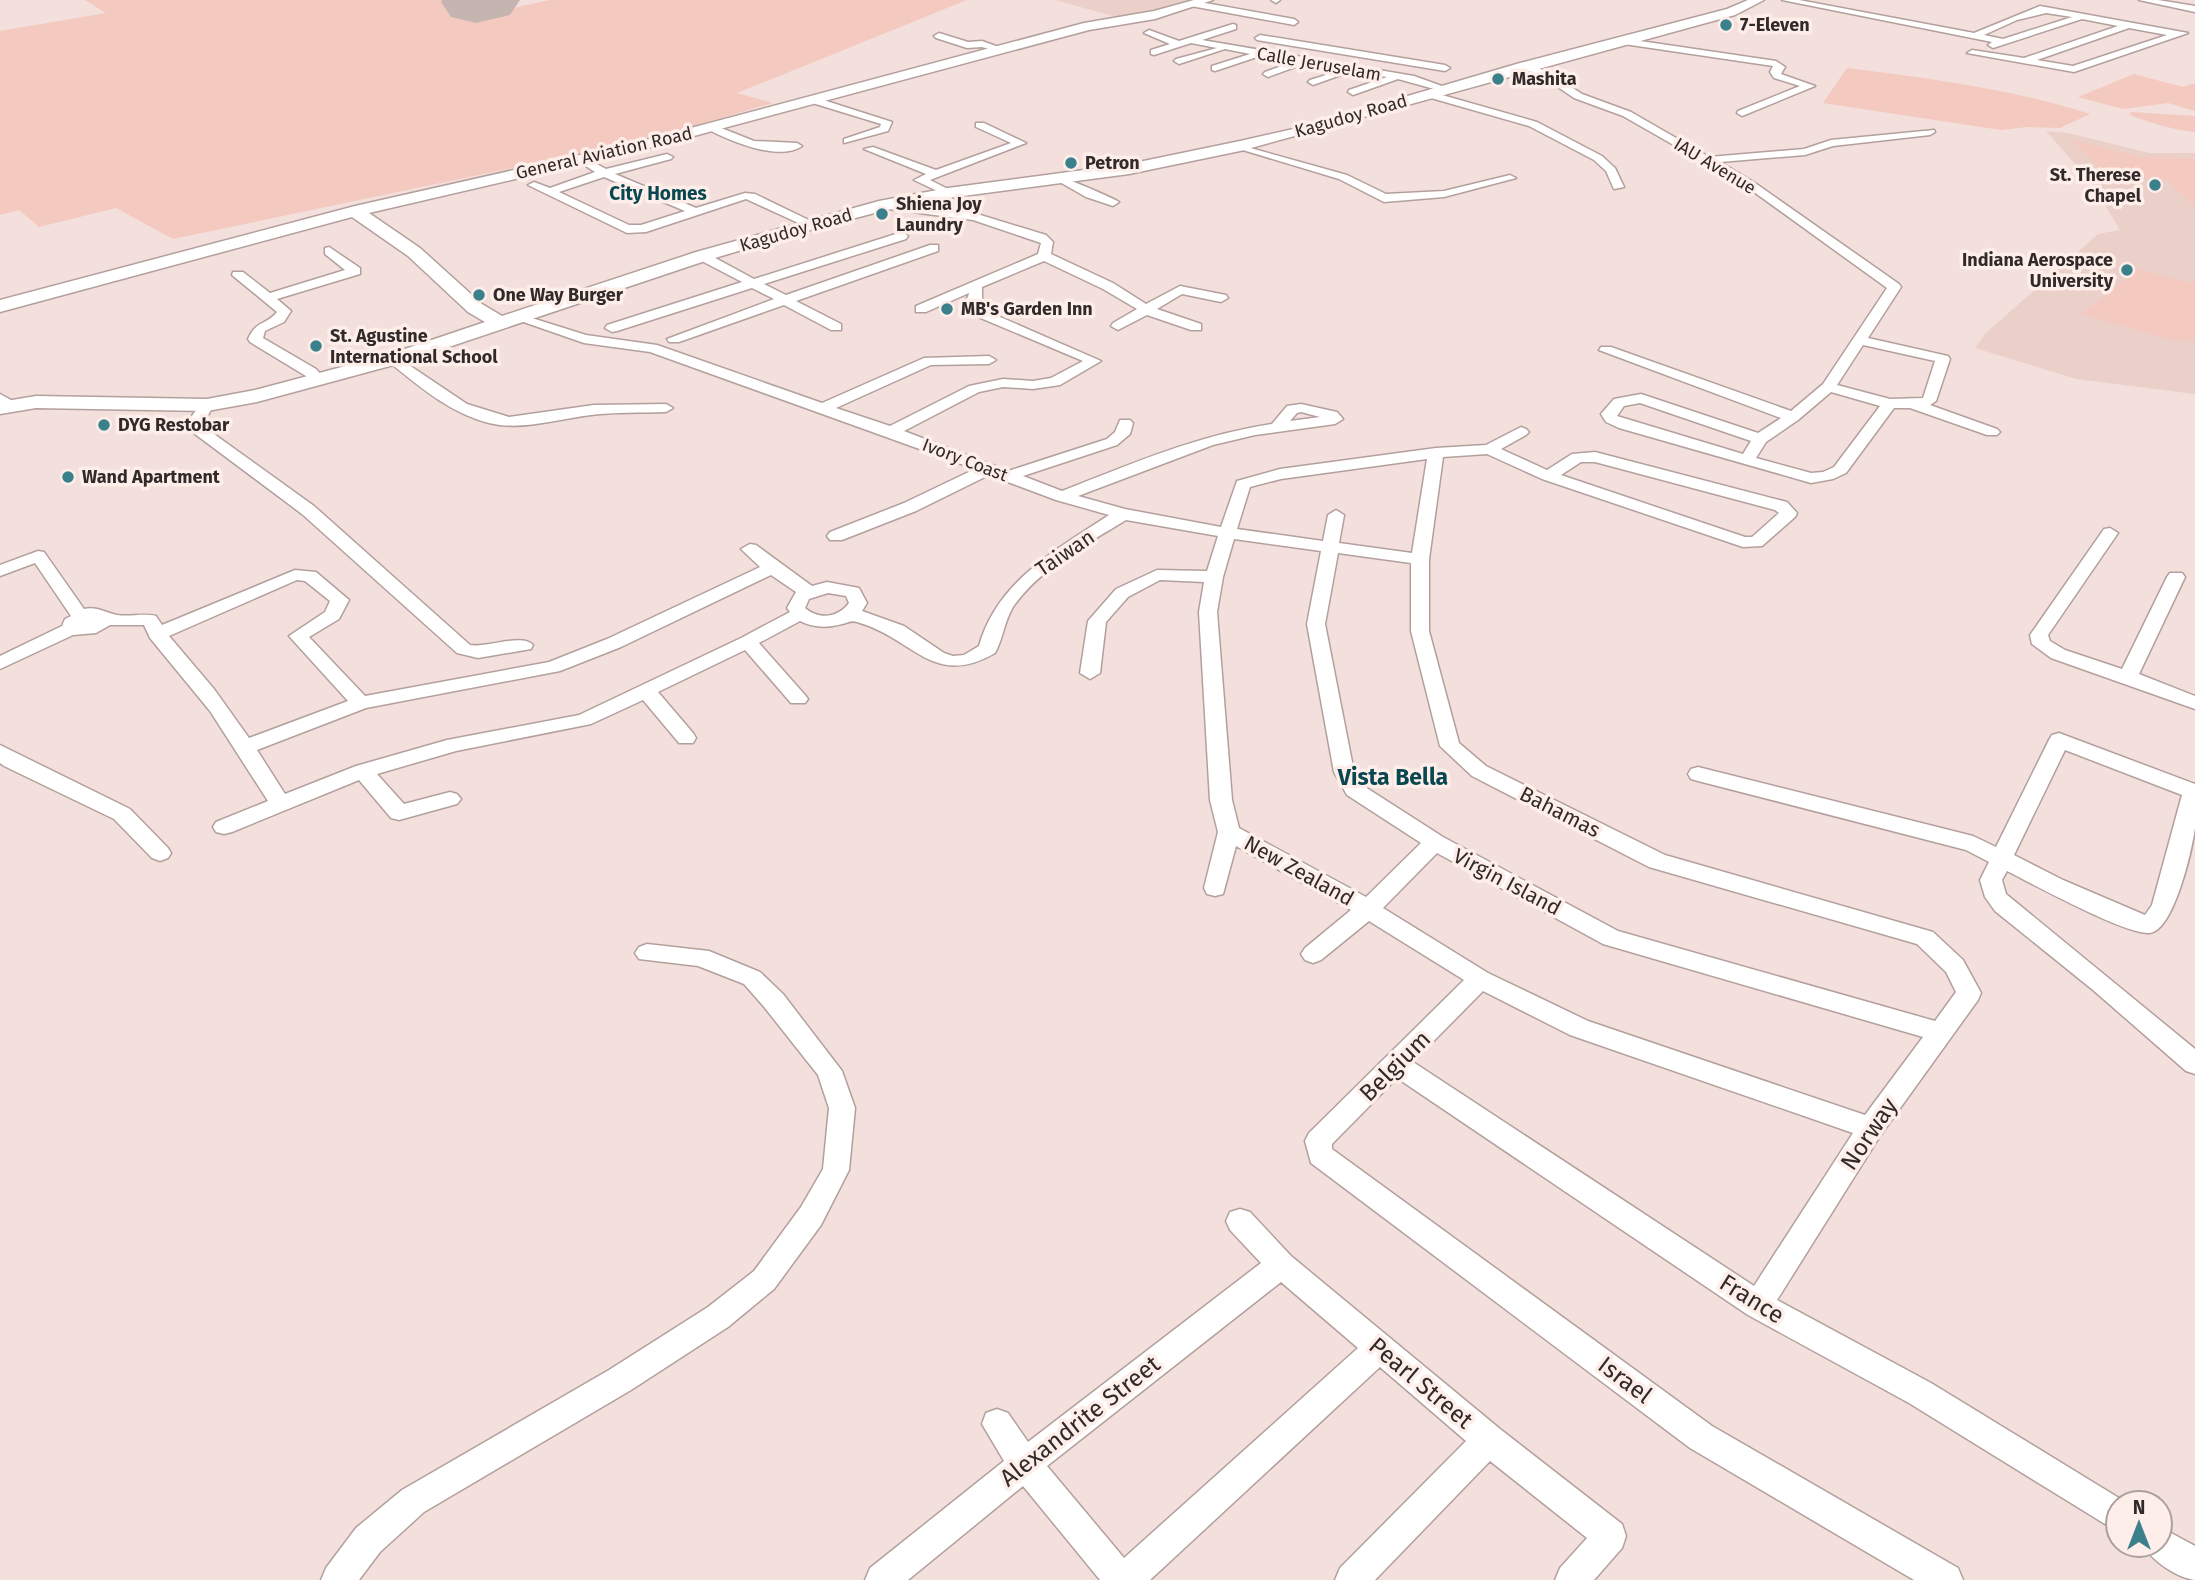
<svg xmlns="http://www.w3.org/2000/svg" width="2195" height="1580" font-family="'Fira Sans',sans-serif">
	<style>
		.built { fill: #ebd0c9 }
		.green { fill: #f4c9bf }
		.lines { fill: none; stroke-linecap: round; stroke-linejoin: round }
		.runway { fill: #c6b4b1; fill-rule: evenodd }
		.street-casing { stroke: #b3a09c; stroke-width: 3 }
		.secondary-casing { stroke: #b3a09c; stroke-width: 3 }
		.street { fill: #fff; fill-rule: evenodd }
		.secondary { fill: #fff; fill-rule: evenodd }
		.poi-dot { fill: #3b818c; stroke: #feeeea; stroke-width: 2.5 }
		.labels { text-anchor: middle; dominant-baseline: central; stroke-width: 7; stroke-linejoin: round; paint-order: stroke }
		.far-poi-label { font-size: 18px; font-weight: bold; fill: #322a29; stroke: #feeeea; text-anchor: start }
		.far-street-label { font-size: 18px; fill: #322a29; stroke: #feeeea }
		.far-neighbourhood-label { font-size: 19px; font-weight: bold; fill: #084750; stroke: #feeeea }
		.street-label { font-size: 21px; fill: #322a29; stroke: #feeeea }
		.neighbourhood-label { font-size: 23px; font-weight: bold; fill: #084750; stroke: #feeeea }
		.near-street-label { font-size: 24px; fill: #322a29; stroke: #feeeea }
	</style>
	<rect width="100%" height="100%" fill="#f3dfdb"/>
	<path class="built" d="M1055 0H1195L1120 18Z
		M2046 131 2068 133 2149 153H2195V394L2076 379 1975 348 1986 333 2098 234 2120 230 2091 182Z"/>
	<path class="green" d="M85 0H471L499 11 550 0H967L737 93 773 103 646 140 173 239 116 208 39 227 19 210 0 215V31L106 13Z
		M1847 68C1929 78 2011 89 2090 114L2060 128 2027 127 2001 130 1823 103Z
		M2134 74 2183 87 2195 83V111L2168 103 2123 109 2078 97Z
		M2131 112 2195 116V132C2174 130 2150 123 2130 115Z
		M2072 140 2141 157 2195 158V207L2166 180 2116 177 2118 180H2110Z
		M2138 269 2190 283 2195 279V341L2171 340 2082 314Z"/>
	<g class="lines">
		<path class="runway" d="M442 0H520L510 15 476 23 451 17 441 2Z"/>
		<defs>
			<path id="street" d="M1271 0H1280L1276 3Z
				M1782 0H1799L1974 33 2040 6 2188 33 2074 72 1967 53 1972 50 2024 58 2118 26 2082 19 1993 48 1988 45 1992 42ZM2046 13 2072 17 2003 39 1984 35 2017 20ZM2129 28 2167 35 2073 66 2037 60Z
				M2139 0H2158L2195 6V12Z
				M1194 1 1294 19 1298 22 1294 25 1191 6Z
				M1233 24 1236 25V29L1202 40 1414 76 1450 89 1445 92 1398 79 1353 95 1348 92 1349 90 1387 77 1352 71 1313 85 1308 82 1310 80 1342 70 1306 63 1268 77 1263 74 1265 72 1295 61 1260 56 1215 71 1212 70V66L1250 54 1225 49 1179 64 1174 61 1176 59 1217 48 1191 43 1154 55 1151 54V50L1170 44 1144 33 1149 30 1179 41Z
				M939 33 968 42 982 41 1004 49 999 52 982 47 967 48 936 38 934 36Z
				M1260 35 1445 65 1450 68 1445 71 1257 40 1255 38Z
				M1620 38 1776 61 1785 67 1781 74 1815 86 1742 116 1737 113 1738 111 1800 86 1774 78 1770 72 1773 66 1617 43 1615 41Z
				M1525 63 1548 72 1582 94 1631 112 1709 157 1804 149 1831 140 1934 130 1935 132 1930 135 1833 146 1805 155 1720 162 1755 183 1899 284 1901 287 1868 338 1948 356 1950 359 1936 401 1930 405 1997 429 2000 432 1997 435H1987L1910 408H1894L1846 473 1833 479 1811 483 1619 428 1606 422 1601 414 1614 399 1641 394 1758 433 1781 418 1599 350 1601 347H1611L1791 411 1823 384 1887 288 1747 187 1623 116 1574 98 1542 76 1522 68 1520 66ZM1863 345 1935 361 1923 398 1890 399 1837 385ZM1831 392 1880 406 1834 467 1823 472 1811 473 1756 458 1766 442 1798 420ZM1640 403 1751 441 1743 454 1617 416 1624 406Z
				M1428 91 1537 122 1602 156 1615 168 1624 187 1614 189 1606 171 1594 160 1529 126 1424 96V92Z
				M809 98H817L892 122 888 131 844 143V139L880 127 881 124 809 102Z
				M976 123H984L1026 143 930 180 952 191 954 193 948 196 914 180 926 174 864 149 873 147 936 170 1011 143 976 127Z
				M711 124 754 141 797 143 802 146C779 162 730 141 707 129L706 127Z
				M1236 144 1347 175 1386 194 1444 191 1510 175 1516 178 1444 197 1384 202 1339 179 1236 148Z
				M667 154 673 157 671 159 615 174 696 208 745 193 755 194 817 224 807 227 746 199 646 232 627 233 528 185 534 182 550 188 595 172 578 161 576 159 582 156 606 169ZM604 177 685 211 641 225H629L559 192Z
				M1058 177C1063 176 1113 198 1119 202L1113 206 1086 197 1058 181Z
				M885 201 974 213 1046 235 1053 242 1051 254 1113 283 1146 304 1180 286 1226 295 1228 298 1221 302 1182 294 1157 309 1201 324V330H1191L1147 315 1118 330 1111 326 1113 323 1137 309 1103 289 1044 261 982 287V299L975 306 1101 361 1060 385 1033 389 1003 387 979 392 904 431 1008 471 1107 439 1115 432 1120 420H1130L1133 423 1130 434 1117 445 1023 476 1062 491C1131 464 1198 435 1272 424L1287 406 1301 404 1337 412 1343 419 1335 424 1255 435 1213 445 1078 496 1125 509 1221 527 1237 481 1280 469 1436 448 1486 445 1521 427 1526 429 1529 432 1526 435 1501 449 1547 470 1572 454 1595 452 1787 502 1797 513 1795 517 1762 546 1743 547 1542 479 1487 454 1443 457 1429 559V631L1459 743 1486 766 1665 855 1933 932 1963 960 1981 993 1978 1000 1880 1136 1777 1300 1931 1383 2127 1503H2118V1532L1909 1403 1748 1315 1397 1078 1332 1144V1149L1712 1426 1958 1568 1963 1580H1914L1690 1448 1311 1163 1305 1141 1309 1133 1464 980 1369 921 1321 960 1313 963 1305 960 1301 954 1305 948 1351 910 1236 846 1223 894 1215 896 1207 894 1204 888 1218 832 1210 800 1199 612 1204 582 1160 580 1128 597 1106 622 1100 673 1090 679 1080 673 1088 621 1116 589 1157 570 1207 571 1218 536 1126 520C1087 544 1040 568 1013 607 1004 622 1003 639 995 653 933 689 914 638 857 622 851 620 848 623 842 624 827 628 813 628 800 621L759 643 805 695 808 699 805 703H791L745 650 658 692 693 733 696 738 693 743H679L643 700 591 724 456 751 377 774 404 804 450 792 457 794 461 799 457 804 399 820 391 818 359 780 232 832 224 834 216 832 213 827 216 822 268 801 210 711 150 638 144 625H110L96 633 73 635 0 669V656L62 626 65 619 71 616 35 563 0 576V565L38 551 44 552 84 609C96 606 107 613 117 615 130 617 143 613 156 616L162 625 295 570 316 572 349 600 339 619 309 637 365 696 549 662 607 639 760 567 741 549 750 544 756 545 812 586 827 582 859 588 867 603 862 611 904 626 944 653 953 656 964 655 979 646C997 581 1056 550 1109 515L1056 500 989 475 916 511 842 540H830L827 536 830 532 904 503 975 469 650 352 584 343 512 318 519 314 586 335 657 345 822 403 924 358 989 356 996 360 989 364 931 365 836 408 890 426 969 386 1003 379 1033 381 1051 378 1083 361 964 311 961 304 968 297 969 293 926 312H916V306L1038 254 1041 243 973 220 881 208 879 205ZM1301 412 1320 417 1290 421 1297 413ZM1427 459 1412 553 1339 543 1344 515 1336 510 1328 515 1323 541 1237 529 1250 487 1281 479ZM1581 462H1595L1775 510 1779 513 1752 537H1745L1561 475ZM1234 539 1321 551 1307 624 1334 772 1347 795 1421 843 1366 897 1239 828 1232 800 1217 612 1223 577ZM1338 553 1411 563V631L1440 746 1472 776 1649 867 1917 944 1946 972 1956 992 1935 1021 1618 931 1443 837 1362 785 1354 772 1325 624ZM771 575 796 592 787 608 790 612 741 638 579 715 447 740 356 766 285 794 257 750 366 708 560 671 621 647ZM297 580 305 581 330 601 325 612 289 636 348 701 249 738 214 689 169 636ZM828 593 846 596 849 603C838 618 819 620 805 608L809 599ZM1437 853 1603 944 1923 1037 1865 1115 1588 1021 1488 973 1383 908ZM1483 991 1570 1035 1853 1133 1754 1286 1413 1062Z
				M902 232 908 236 906 239 764 284 786 295 930 245H938V251L796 301 841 324V330H831L784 305 679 342H669L667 339 774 299 752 288 617 331 612 332 605 328 607 325 742 282 698 259V253H706L754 279Z
				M329 247 360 268V274L277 299 291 311 284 322 265 331 263 338 316 369 326 380 319 384 250 342 248 339C256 320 267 325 277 312L232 275 233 272H243L270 293 345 270 325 254V248Z
				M394 355 467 404 509 417 594 405 666 404 673 408 666 412C641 413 615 412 591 415 558 419 521 431 489 423 450 413 420 387 389 362V356Z
				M0 394 20 405 13 409 0 404Z
				M207 401 214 405 205 420 207 429 314 506 470 645C488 648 522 633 533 645L531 649 478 658 457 653 302 514 195 434 189 420 202 402Z
				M2110 528 2118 533 2048 635 2050 641 2065 650 2122 669 2167 577 2170 573H2182L2185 577 2139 674 2195 696V709L2051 658 2032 644 2030 635 2104 529Z
				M2059 733 2195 784C2195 798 2195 814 2195 828 2192 850 2174 930 2150 933 2126 935 2033 884 2007 871L2002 880 2006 894 2195 1049V1074L2186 1071 2093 990 1995 911 1985 897 1980 880 1989 862 1966 850 1698 781 1691 779 1688 774 1691 769 1698 767 1973 836 1996 847 2049 740 2052 735ZM2065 750 2182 795 2152 905 2145 915 2063 880 2014 855Z
				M0 745 130 809 168 848 171 853 168 858 160 861 152 858 114 819 4 766 0 763Z
				M647 944 709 951 760 972 783 994 842 1071 855 1108 849 1170 821 1225 774 1289 728 1327 631 1390 424 1512 380 1552 359 1580H321L326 1568 356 1528 402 1490 609 1370 708 1307 754 1271 801 1207 823 1169 829 1108 818 1075 765 1008 744 984 698 966 639 959 635 953 639 947Z
				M1240 1209 1250 1212 1291 1256 1500 1429 1622 1524 1626 1536 1622 1548 1594 1580H1555L1560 1568 1587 1538 1490 1461 1375 1580H1335L1340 1568 1466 1441 1380 1367 1150 1580H1100L1023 1486 908 1580H865L870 1568 1004 1461 982 1424 986 1413 997 1409 1008 1413 1028 1442 1261 1263 1230 1230 1226 1221 1230 1212ZM1281 1282 1358 1348 1124 1558 1047 1466Z
				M2160 1527 2195 1546V1580C2178 1578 2151 1561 2144 1545H2160Z"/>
			<path id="secondary" d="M1194 0H1213L1155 19 1089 30 649 148 369 213 420 248 482 304 502 316 696 252 879 201 948 188 1129 164 1240 141 1302 127 1520 63 1727 9 1748 0H1764L1735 15 1240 151 1129 174 948 198 886 210 817 228 708 260 401 363 257 402 207 411 36 408 0 414V402L36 396 207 399 255 390 387 355 485 322 468 312 408 256 352 217 0 312V300L355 206 642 141 1084 23 1154 11Z"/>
		</defs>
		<use href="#street" class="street-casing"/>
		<use href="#secondary" class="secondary-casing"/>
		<use href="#street" class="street"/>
		<use href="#secondary" class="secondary"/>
	</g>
	<g class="poi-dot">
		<circle cx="1726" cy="25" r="7"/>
		<circle cx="1498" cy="79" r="7"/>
		<circle cx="1071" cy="163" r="7"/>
		<circle cx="2155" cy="185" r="7"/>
		<circle cx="882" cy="214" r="7"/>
		<circle cx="2127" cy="270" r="7"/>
		<circle cx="479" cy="295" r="7"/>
		<circle cx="947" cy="309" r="7"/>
		<circle cx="316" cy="346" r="7"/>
		<circle cx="104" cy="425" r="7"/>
		<circle cx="68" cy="477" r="7"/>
	</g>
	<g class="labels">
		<g class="far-poi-label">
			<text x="1740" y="25">7-Eleven</text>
			<text x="1512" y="79">Mashita</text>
			<text x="1085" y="163">Petron</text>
			<text x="2141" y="175" text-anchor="end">St. Therese<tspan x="2141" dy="21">Chapel</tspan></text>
			<text x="896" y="204">Shiena Joy<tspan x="896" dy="21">Laundry</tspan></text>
			<text x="2113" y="260" text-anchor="end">Indiana Aerospace<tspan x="2113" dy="21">University</tspan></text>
			<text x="493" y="295">One Way Burger</text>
			<text x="961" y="309">MB's Garden Inn</text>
			<text x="330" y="336">St. Agustine<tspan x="330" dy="21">International School</tspan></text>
			<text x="118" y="425">DYG Restobar</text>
			<text x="82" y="477">Wand Apartment</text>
		</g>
		<g class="far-street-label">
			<text transform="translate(1319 64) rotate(10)">Calle Jeruselam</text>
			<text transform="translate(1351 116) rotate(-16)">Kagudoy Road</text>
			<text transform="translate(604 153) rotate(-13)">General Aviation Road</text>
			<text transform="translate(1715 166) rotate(31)">IAU Avenue</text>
			<text transform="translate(796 230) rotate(-16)">Kagudoy Road</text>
			<text transform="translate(965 460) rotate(21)">Ivory Coast</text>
		</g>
		<g class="far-neighbourhood-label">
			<text x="658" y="193">City Homes</text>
		</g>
		<g class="street-label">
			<text transform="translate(1065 553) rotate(-34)">Taiwan</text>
			<text transform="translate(1560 812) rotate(27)">Bahamas</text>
			<text transform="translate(1299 871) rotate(29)">New Zealand</text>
			<text transform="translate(1507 882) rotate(28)">Virgin Island</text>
		</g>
		<g class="neighbourhood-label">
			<text x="1393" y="777">Vista Bella</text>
		</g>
		<g class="near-street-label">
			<text transform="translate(1395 1066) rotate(-45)">Belgium</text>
			<text transform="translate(1869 1134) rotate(-56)">Norway</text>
			<text transform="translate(1752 1299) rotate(32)">France</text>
			<text transform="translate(1625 1380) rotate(37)">Israel</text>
			<text transform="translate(1421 1383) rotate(40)">Pearl Street</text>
			<text transform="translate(1080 1421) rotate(-38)">Alexandrite Street</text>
		</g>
	</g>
	<g transform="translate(2139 1524)"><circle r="33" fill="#feeeea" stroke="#aca09d" stroke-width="2"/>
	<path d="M0-5L12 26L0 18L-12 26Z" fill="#3b818c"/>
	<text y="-10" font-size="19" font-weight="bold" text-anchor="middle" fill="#322a29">N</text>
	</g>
</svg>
